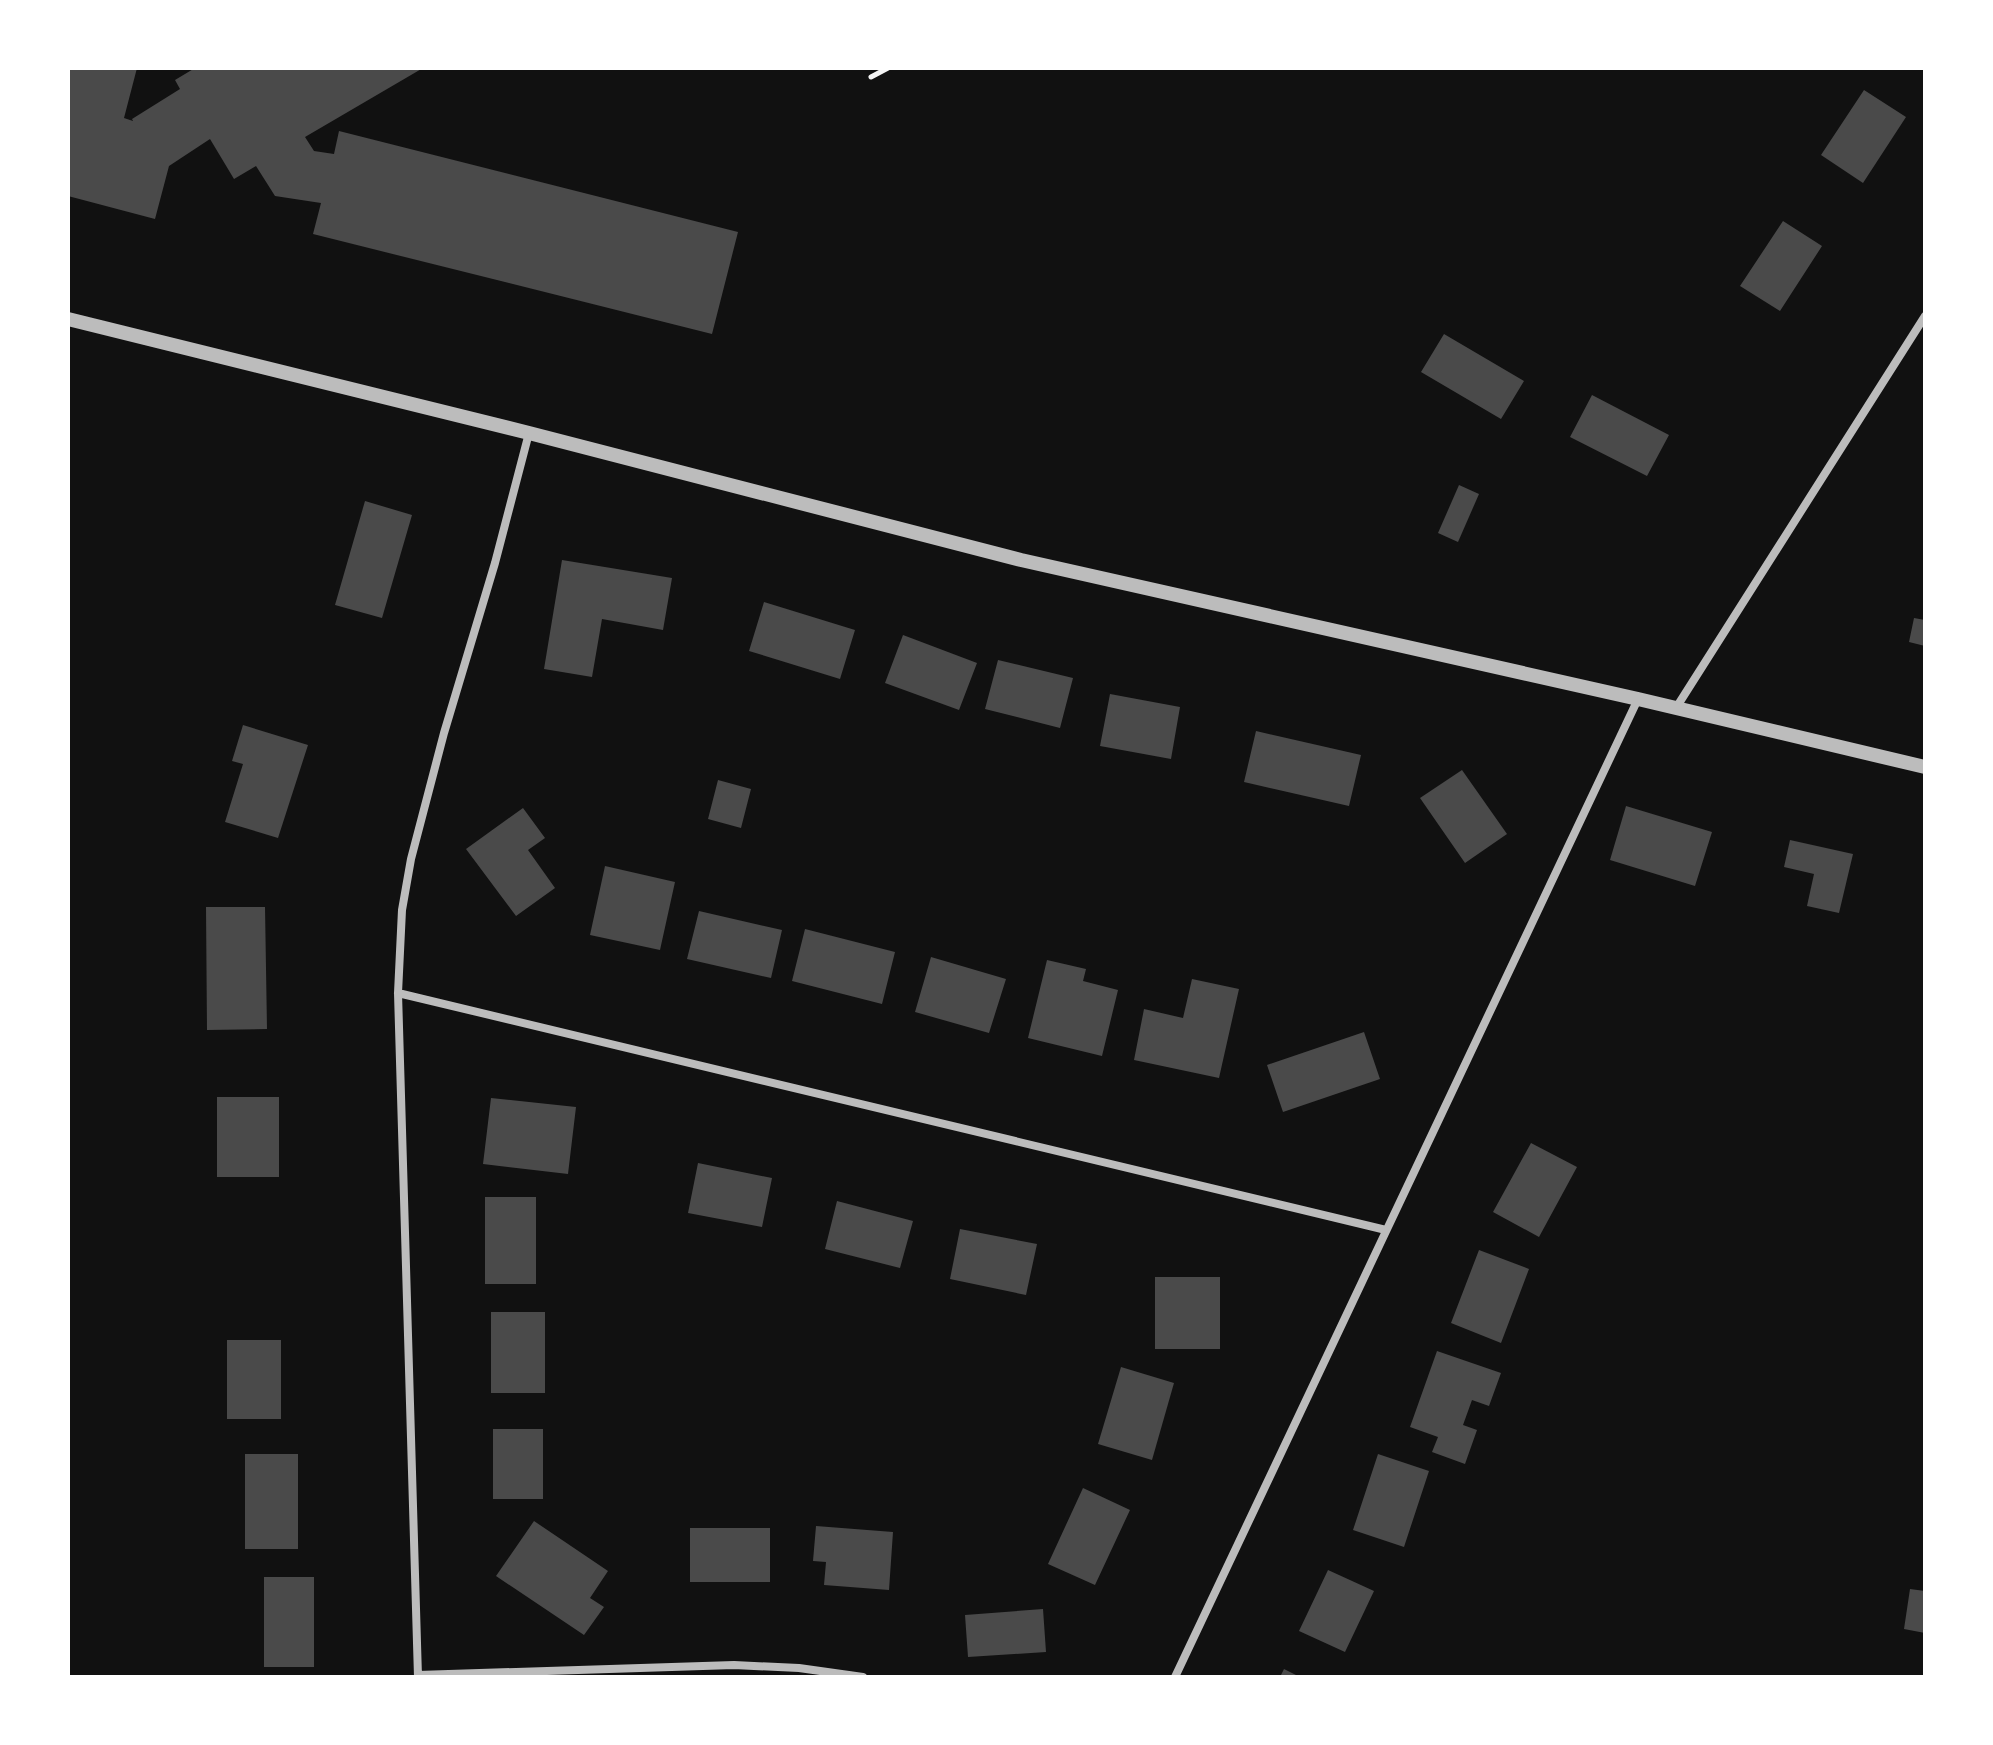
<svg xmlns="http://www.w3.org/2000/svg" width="1993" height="1745" font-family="Arial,sans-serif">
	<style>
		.building { fill: #4a4a4a }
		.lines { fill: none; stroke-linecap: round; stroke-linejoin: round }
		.path { stroke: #f5f5f5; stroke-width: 5 }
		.minor { stroke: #bcbcbc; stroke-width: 8 }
		.tertiary { stroke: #bcbcbc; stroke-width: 14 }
	</style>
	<rect width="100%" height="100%" fill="#111"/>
	<path class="building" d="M68 68H137L124 118 133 121 132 119 180 89 175 80 195 68H423L305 137 314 151 334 154 339 131 738 232 712 334 313 234 321 203 275 196 256 166 234 179 210 139 169 166 155 219 68 196Z
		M1864 90 1906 117 1863 183 1821 155Z
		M1783 221 1822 246 1780 311 1740 286Z
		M1444 334 1524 381 1501 419 1421 372Z
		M1592 395 1669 435 1647 476 1570 437Z
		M1459 485 1479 494 1458 542 1438 533Z
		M365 501 412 515 382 618 335 605Z
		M562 560 672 578 663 630 602 619 592 677 544 669Z
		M764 602 855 630 840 679 749 651Z
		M1914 618 1925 620V646L1909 642Z
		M903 635 977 663 959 710 885 683Z
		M998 660 1073 678 1060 728 985 709Z
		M1110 694 1180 707 1171 759 1100 746Z
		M243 725 308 745 278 838 225 822 243 764 232 761Z
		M1256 731 1361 755 1349 806 1244 782Z
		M1462 770 1507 834 1465 863 1420 798Z
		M718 780 751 789 741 828 708 819Z
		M1626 806 1712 832 1695 886 1610 860Z
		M523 808 545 838 528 850 555 888 516 916 466 849Z
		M1790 840 1853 854 1839 913 1807 906 1814 874 1784 867Z
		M605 866 675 882 660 950 590 935Z
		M206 907H265L267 1029 207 1030Z
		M699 911 782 930 771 978 687 959Z
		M805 929 895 952 882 1004 792 981Z
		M931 957 1006 979 989 1033 915 1012Z
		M1047 960 1086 969 1083 981 1118 990 1102 1056 1028 1038Z
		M1192 979 1239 989 1219 1078 1134 1060 1144 1009 1183 1018Z
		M1364 1032 1380 1079 1283 1112 1267 1065Z
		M217 1097H279V1177H217Z
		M491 1098 576 1107 568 1174 483 1164Z
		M1531 1143 1577 1167 1539 1237 1493 1212Z
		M698 1163 772 1178 762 1227 688 1213Z
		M485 1197H536V1284H485Z
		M837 1201 913 1221 900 1268 825 1249Z
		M960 1229 1037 1244 1026 1295 950 1279Z
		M1479 1250 1529 1269 1501 1343 1451 1323Z
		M1155 1277H1220V1349H1155Z
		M491 1312H545V1393H491Z
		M227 1340H281V1419H227Z
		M1437 1351 1501 1373 1489 1406 1472 1400 1463 1425 1477 1430 1465 1464 1432 1452 1438 1437 1410 1427Z
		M1121 1367 1174 1383 1152 1460 1098 1444Z
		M493 1429H543V1499H493Z
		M245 1454H298V1549H245Z
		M1378 1454 1429 1471 1404 1547 1353 1530Z
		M1083 1488 1130 1510 1095 1585 1048 1564Z
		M534 1521 608 1571 590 1598 604 1607 584 1635 496 1576Z
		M816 1526 893 1532 889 1590 824 1585 826 1562 813 1561Z
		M690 1528H770V1582H690Z
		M1328 1570 1374 1591 1345 1652 1299 1631Z
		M264 1577H314V1667H264Z
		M1910 1589 1925 1591V1633L1904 1629Z
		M1043 1609 1046 1652 968 1657 965 1615Z
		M1284 1669 1300 1677H1280Z"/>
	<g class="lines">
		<path class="path" d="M871 77 888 68"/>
		<path class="minor" d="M1676 708 1925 316
			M398 993 1386 1230
			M418 1675 734 1665 799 1668 863 1677
			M418 1677 398 993 402 910 411 859 444 733 495 563 529 433
			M1175 1677 1638 699"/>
		<path class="tertiary" d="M68 319 529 433 1021 560 1638 699 1925 767"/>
	</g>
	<rect width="1993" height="1745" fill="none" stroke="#ffffff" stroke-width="140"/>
</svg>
